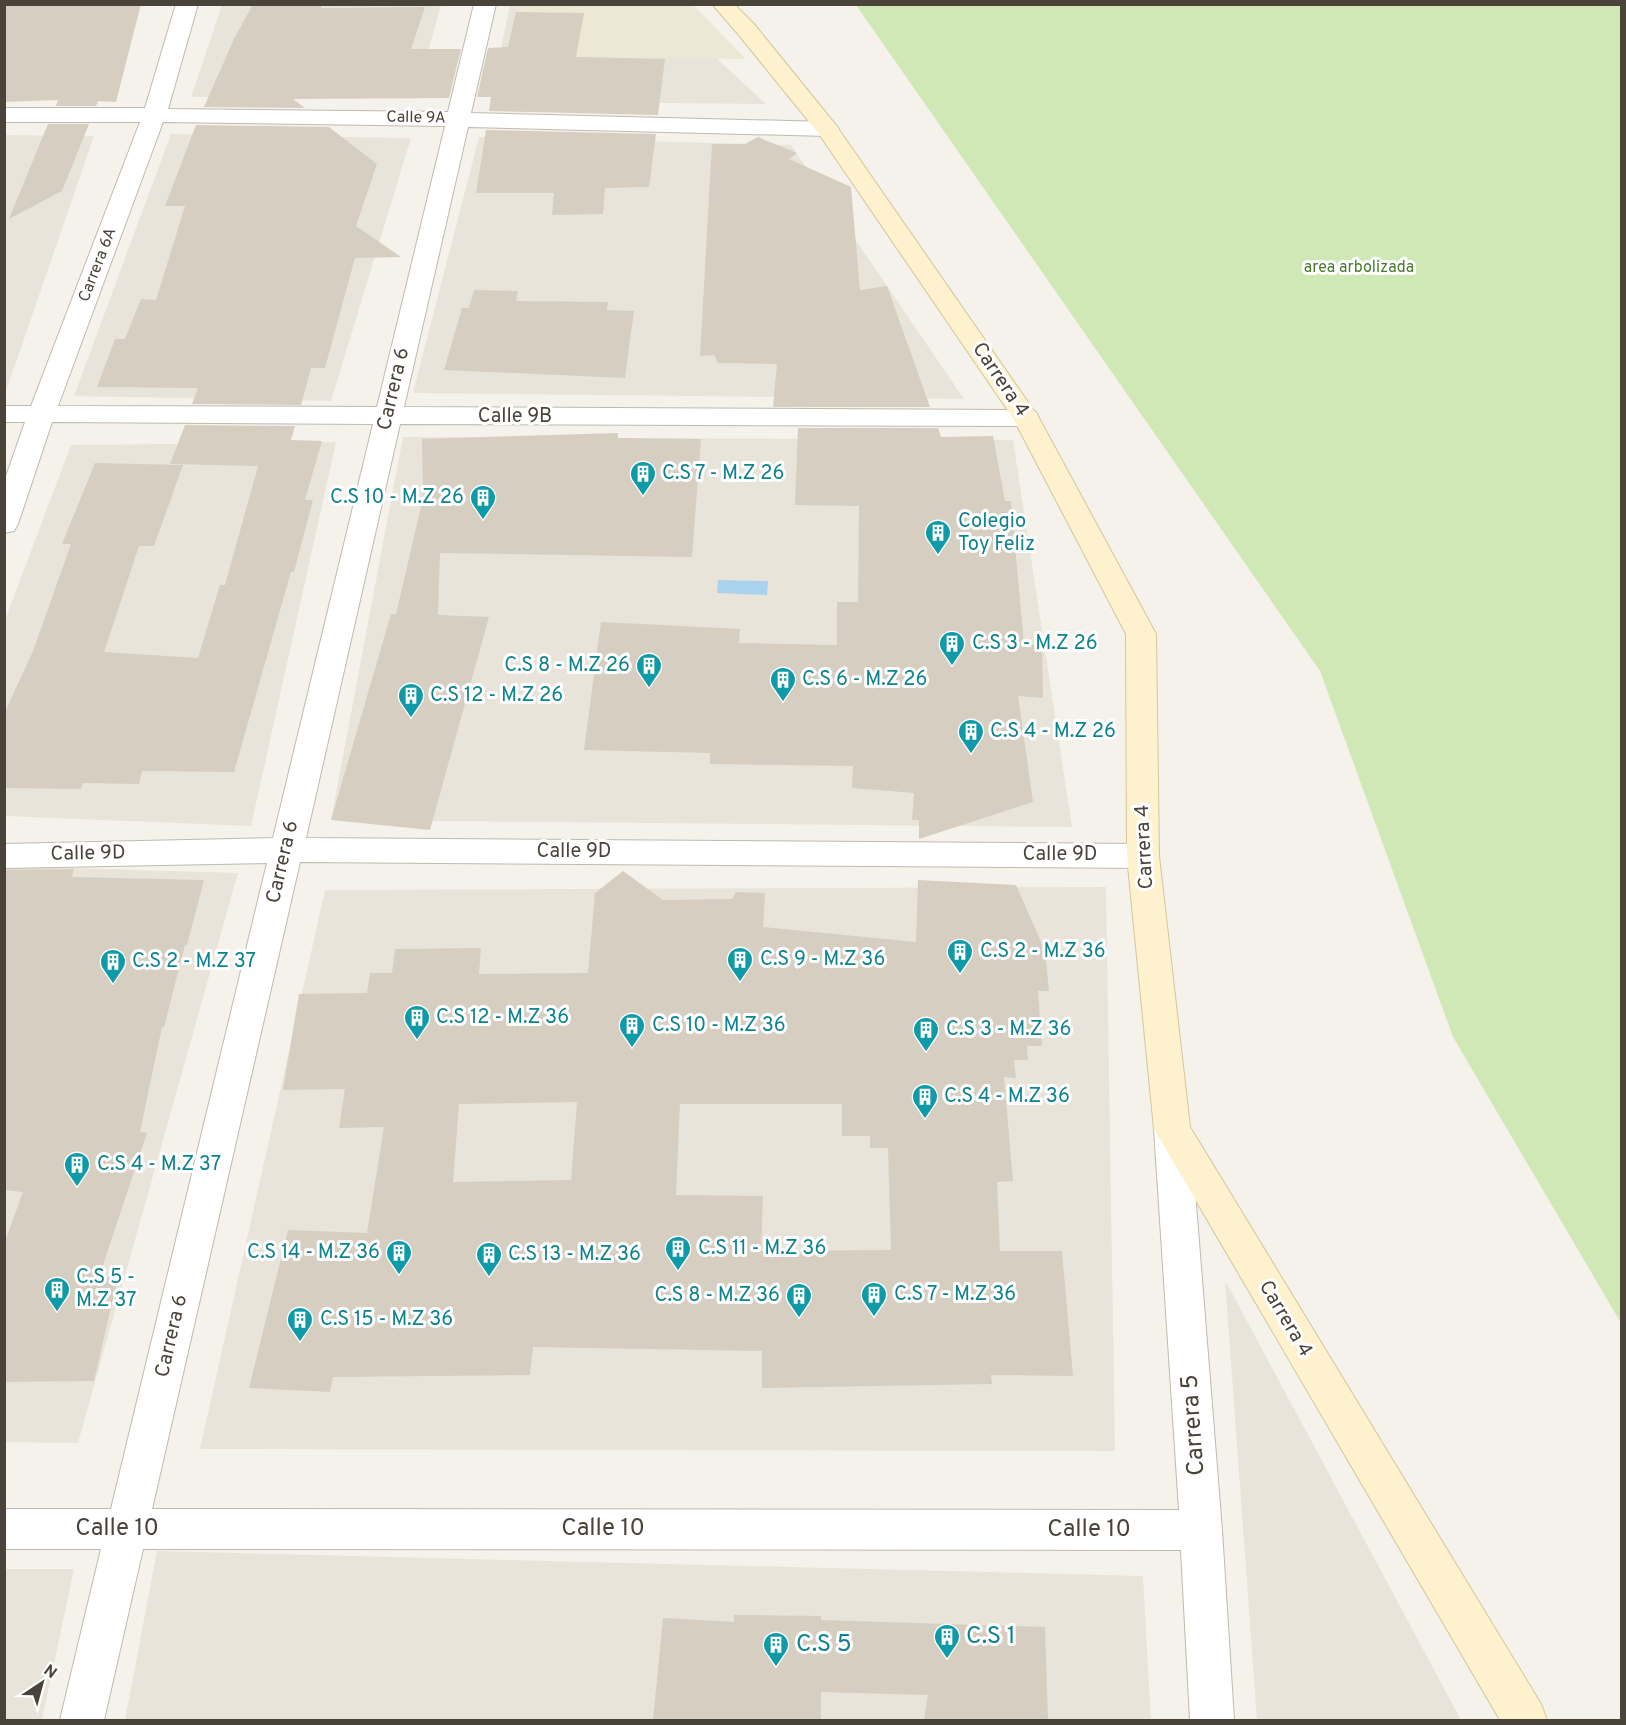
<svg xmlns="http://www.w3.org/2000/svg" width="1626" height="1725" font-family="Overpass,sans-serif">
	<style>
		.residential { fill: #e9e4d9 }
		.education { fill: #ede7d6 }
		.green { fill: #d0e7b6 }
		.water { fill: #aad2ef }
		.building { fill: #d6cec1; fill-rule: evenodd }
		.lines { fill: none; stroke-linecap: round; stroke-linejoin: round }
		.minor-casing { stroke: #c0baae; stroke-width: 2 }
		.secondary-casing { stroke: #d3c69c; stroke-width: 2 }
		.minor { fill: #fff; fill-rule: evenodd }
		.secondary { fill: #fdf2cd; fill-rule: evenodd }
		.labels { text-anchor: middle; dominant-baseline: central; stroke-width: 6; stroke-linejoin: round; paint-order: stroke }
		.far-street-label { font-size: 16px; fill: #494339; stroke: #fff }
		.far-park-label { font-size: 16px; fill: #497a2d; stroke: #fff }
		.street-label { font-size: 20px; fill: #494339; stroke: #fff }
		.culture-label { font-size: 20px; fill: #0d838f; stroke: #fff; text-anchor: start }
		.near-street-label { font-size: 24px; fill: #494339; stroke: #fff }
		.near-culture-label { font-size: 24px; fill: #0d838f; stroke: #fff; text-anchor: start }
	</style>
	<rect width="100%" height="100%" fill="#f5f2eb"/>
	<path class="residential" d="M658 4 766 104 490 101 510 5Z
		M222 5H441L416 95 191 97Z
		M171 134 411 138 331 401 74 396Z
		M5 135 94 136 5 394Z
		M479 137 791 145 964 399 413 393Z
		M403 437 1013 440 1072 827 331 820Z
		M336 442 251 826 5 816 4 623 71 445Z
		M5 866 238 873 78 1443 5 1442Z
		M1106 887 1115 1451 200 1449 325 890Z
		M1225 1280 1461 1720H1257Z
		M157 1551 1143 1576 1151 1720H125Z
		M5 1569H74L42 1720H5Z"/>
	<path class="education" d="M518 5H693L746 59 596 57 589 97 558 44 509 43Z"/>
	<path class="green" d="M856 5H1621V1323L1453 1037 1320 671Z"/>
	<path class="water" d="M718 580 768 581 767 595 717 593Z"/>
	<path class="building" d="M4 4H141L116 102 98 101 96 106H56L58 100 4 102Z
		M253 4H322L321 8 425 7 411 49H461L449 98 293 99 305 108 204 107 234 39Z
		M516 12 584 13 576 57 665 59 658 115 489 111 491 97H477L488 48 508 47Z
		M48 124H89L62 191 9 219Z
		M196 125 329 127 377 164 356 226 401 257 355 258 325 368H311L301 405 192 404 198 388 97 387 115 339H125L141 299 156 300 185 206H165Z
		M486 130 656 134 649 187 605 188 603 214 552 215 554 193H476Z
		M758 137 797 153 789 159 851 187 860 290 887 286 930 407H773L777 364 718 363 714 355 700 356 712 144H745Z
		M474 290 518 291 516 301 608 302 607 310 634 311 625 378 444 370 462 308H469Z
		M185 425 295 426 291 440 322 441 305 500H313L294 572H291L234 772 142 771 139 784 83 783 81 789 4 788V714L33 651 71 544H62L95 463 183 465 154 546H139L104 652 198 658 220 585H225L258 466 170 464Z
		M798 428H938L941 437 993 436 1005 501H1011L1024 644 1042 645 1043 698 1018 696 1033 802 919 839V820H912L914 793 852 788 853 766 710 764V753L584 750 601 622 740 629 739 643 837 645V602H858L859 506 795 505Z
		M618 433V438L701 439 692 557 440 553 438 615 489 617 430 830 331 820 391 614H396L423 498 422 439Z
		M74 869 72 877 204 880 187 945H185L164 1027H162L140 1132 147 1133 99 1277H118L94 1381 4 1382V1244L23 1192 4 1190V870Z
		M623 871 663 900 732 899 736 892 765 893 763 927 916 942 918 880 1016 885 1045 951 1049 991H1038L1042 1046H1027L1028 1060H1014L1016 1078 1004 1077 1013 1181 997 1182 1000 1251H1062L1073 1376 991 1375 992 1384 762 1388V1351L533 1347 530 1375 333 1377 330 1392 249 1388 288 1230 367 1233 384 1127 339 1128 345 1089 283 1090 299 994 367 993 370 973H392L395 949 481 948 479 974 588 973 595 893ZM577 1102 571 1180 453 1182 459 1104ZM680 1104H842V1136H870V1148H888L891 1250 761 1251 763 1196 676 1195Z
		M734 1615 821 1616V1620L1045 1627 1048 1720H924L928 1695 821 1692V1720H653L663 1618 734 1622Z"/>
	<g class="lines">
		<defs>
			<path id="minor" d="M176 4H198L168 109 448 112 474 4H496L471 113 827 122 835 124 839 129 835 134 827 136 468 127 404 407 1026 410 1036 412 1039 418 1036 424 1026 426 400 424 306 838 1143 844 1155 847 1159 856 1155 865 1143 868 300 862 152 1509 1179 1510 1154 1129 1159 1118 1172 1114 1185 1118 1190 1129 1222 1530 1234 1720H1190L1181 1550 143 1549 104 1720H60L101 1549H4V1509H111L267 863 4 868V844L273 838 373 424 52 422 18 524 14 531 4 533V482L25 422H4V406H31L140 122H4V108H145ZM163 122 445 126 377 407 58 406Z"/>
			<path id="secondary" d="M712 4H734L754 24 835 124 1039 418 1156 634 1159 856 1190 1127 1541 1704 1547 1720H1500L1154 1129 1127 856 1126 634 1013 418 819 134 738 34Z"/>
		</defs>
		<use href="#minor" class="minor-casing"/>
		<use href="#secondary" class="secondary-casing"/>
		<use href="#minor" class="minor"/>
		<use href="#secondary" class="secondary"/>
	</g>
	<defs>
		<symbol id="building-pin" viewBox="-11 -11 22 30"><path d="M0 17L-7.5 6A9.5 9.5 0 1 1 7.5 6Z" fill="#0f9aa8" stroke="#fff"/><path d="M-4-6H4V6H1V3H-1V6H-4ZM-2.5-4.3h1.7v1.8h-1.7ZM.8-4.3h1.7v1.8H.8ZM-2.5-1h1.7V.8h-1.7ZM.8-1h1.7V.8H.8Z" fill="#fff"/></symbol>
	</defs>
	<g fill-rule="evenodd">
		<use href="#building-pin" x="628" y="459" width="30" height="40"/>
		<use href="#building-pin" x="468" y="483" width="30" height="40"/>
		<use href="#building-pin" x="923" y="518" width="30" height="40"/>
		<use href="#building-pin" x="937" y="629" width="30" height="40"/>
		<use href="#building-pin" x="634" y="651" width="30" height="40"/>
		<use href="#building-pin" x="768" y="665" width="30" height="40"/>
		<use href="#building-pin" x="396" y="681" width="30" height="40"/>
		<use href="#building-pin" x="956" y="717" width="30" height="40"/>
		<use href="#building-pin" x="945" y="937" width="30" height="40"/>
		<use href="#building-pin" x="725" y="945" width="30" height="40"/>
		<use href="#building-pin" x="98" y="947" width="30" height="40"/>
		<use href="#building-pin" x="402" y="1003" width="30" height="40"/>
		<use href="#building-pin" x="617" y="1011" width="30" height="40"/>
		<use href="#building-pin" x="911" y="1015" width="30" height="40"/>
		<use href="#building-pin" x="910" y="1082" width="30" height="40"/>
		<use href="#building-pin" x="62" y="1150" width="30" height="40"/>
		<use href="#building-pin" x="663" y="1234" width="30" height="40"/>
		<use href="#building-pin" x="384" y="1238" width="30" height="40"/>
		<use href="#building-pin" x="474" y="1240" width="30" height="40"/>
		<use href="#building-pin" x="42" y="1275" width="30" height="40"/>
		<use href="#building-pin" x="859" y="1280" width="30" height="40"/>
		<use href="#building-pin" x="784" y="1281" width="30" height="40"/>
		<use href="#building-pin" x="285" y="1305" width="30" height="40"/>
		<use href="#building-pin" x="932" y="1622" width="30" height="40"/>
		<use href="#building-pin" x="761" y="1630" width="30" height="40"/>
	</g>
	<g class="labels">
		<g class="far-street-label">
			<text transform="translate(416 118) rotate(1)">Calle 9A</text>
			<text transform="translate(98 265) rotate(-69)">Carrera 6A</text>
		</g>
		<g class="far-park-label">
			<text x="1359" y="268">area arbolizada</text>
		</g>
		<g class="street-label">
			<text transform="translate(1000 380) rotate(56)">Carrera 4</text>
			<text transform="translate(394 389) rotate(-77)">Carrera 6</text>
			<text x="515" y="417">Calle 9B</text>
			<text transform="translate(1145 847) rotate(-93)">Carrera 4</text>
			<text x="574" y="852">Calle 9D</text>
			<text transform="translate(88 854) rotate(-1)">Calle 9D</text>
			<text x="1060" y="855">Calle 9D</text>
			<text transform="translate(283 862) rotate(-77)">Carrera 6</text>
			<text transform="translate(1285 1319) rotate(59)">Carrera 4</text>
			<text transform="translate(172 1336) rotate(-77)">Carrera 6</text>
		</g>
		<g class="culture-label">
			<text x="662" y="474">C.S 7 - M.Z 26</text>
			<text x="464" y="498" text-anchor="end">C.S 10 - M.Z 26</text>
			<text x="958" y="522">Colegio<tspan x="958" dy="23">Toy Feliz</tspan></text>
			<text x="972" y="644">C.S 3 - M.Z 26</text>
			<text x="630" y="666" text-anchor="end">C.S 8 - M.Z 26</text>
			<text x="802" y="680">C.S 6 - M.Z 26</text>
			<text x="430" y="696">C.S 12 - M.Z 26</text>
			<text x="990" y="732">C.S 4 - M.Z 26</text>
			<text x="980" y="952">C.S 2 - M.Z 36</text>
			<text x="760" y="960">C.S 9 - M.Z 36</text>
			<text x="132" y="962">C.S 2 - M.Z 37</text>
			<text x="436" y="1018">C.S 12 - M.Z 36</text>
			<text x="652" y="1026">C.S 10 - M.Z 36</text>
			<text x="946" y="1030">C.S 3 - M.Z 36</text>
			<text x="944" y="1097">C.S 4 - M.Z 36</text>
			<text x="97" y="1165">C.S 4 - M.Z 37</text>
			<text x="698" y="1249">C.S 11 - M.Z 36</text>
			<text x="380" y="1253" text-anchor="end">C.S 14 - M.Z 36</text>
			<text x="508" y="1255">C.S 13 - M.Z 36</text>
			<text x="76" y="1278">C.S 5 -<tspan x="76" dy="23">M.Z 37</tspan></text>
			<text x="894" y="1295">C.S 7 - M.Z 36</text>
			<text x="780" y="1296" text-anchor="end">C.S 8 - M.Z 36</text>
			<text x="320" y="1320">C.S 15 - M.Z 36</text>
		</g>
		<g class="near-street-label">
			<text transform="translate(1194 1425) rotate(-94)">Carrera 5</text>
			<text x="117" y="1529">Calle 10</text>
			<text x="603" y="1529">Calle 10</text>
			<text x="1089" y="1530">Calle 10</text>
		</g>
		<g class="near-culture-label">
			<text x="966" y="1637">C.S 1</text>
			<text x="796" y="1645">C.S 5</text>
		</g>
	</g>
	<rect width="1626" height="1725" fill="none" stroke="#494339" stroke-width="12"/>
	<g transform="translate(42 1683) rotate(36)" stroke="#ffffff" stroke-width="4.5" paint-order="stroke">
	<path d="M0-4.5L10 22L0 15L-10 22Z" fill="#494339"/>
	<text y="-9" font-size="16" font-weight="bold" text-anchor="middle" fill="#494339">N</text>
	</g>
</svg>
